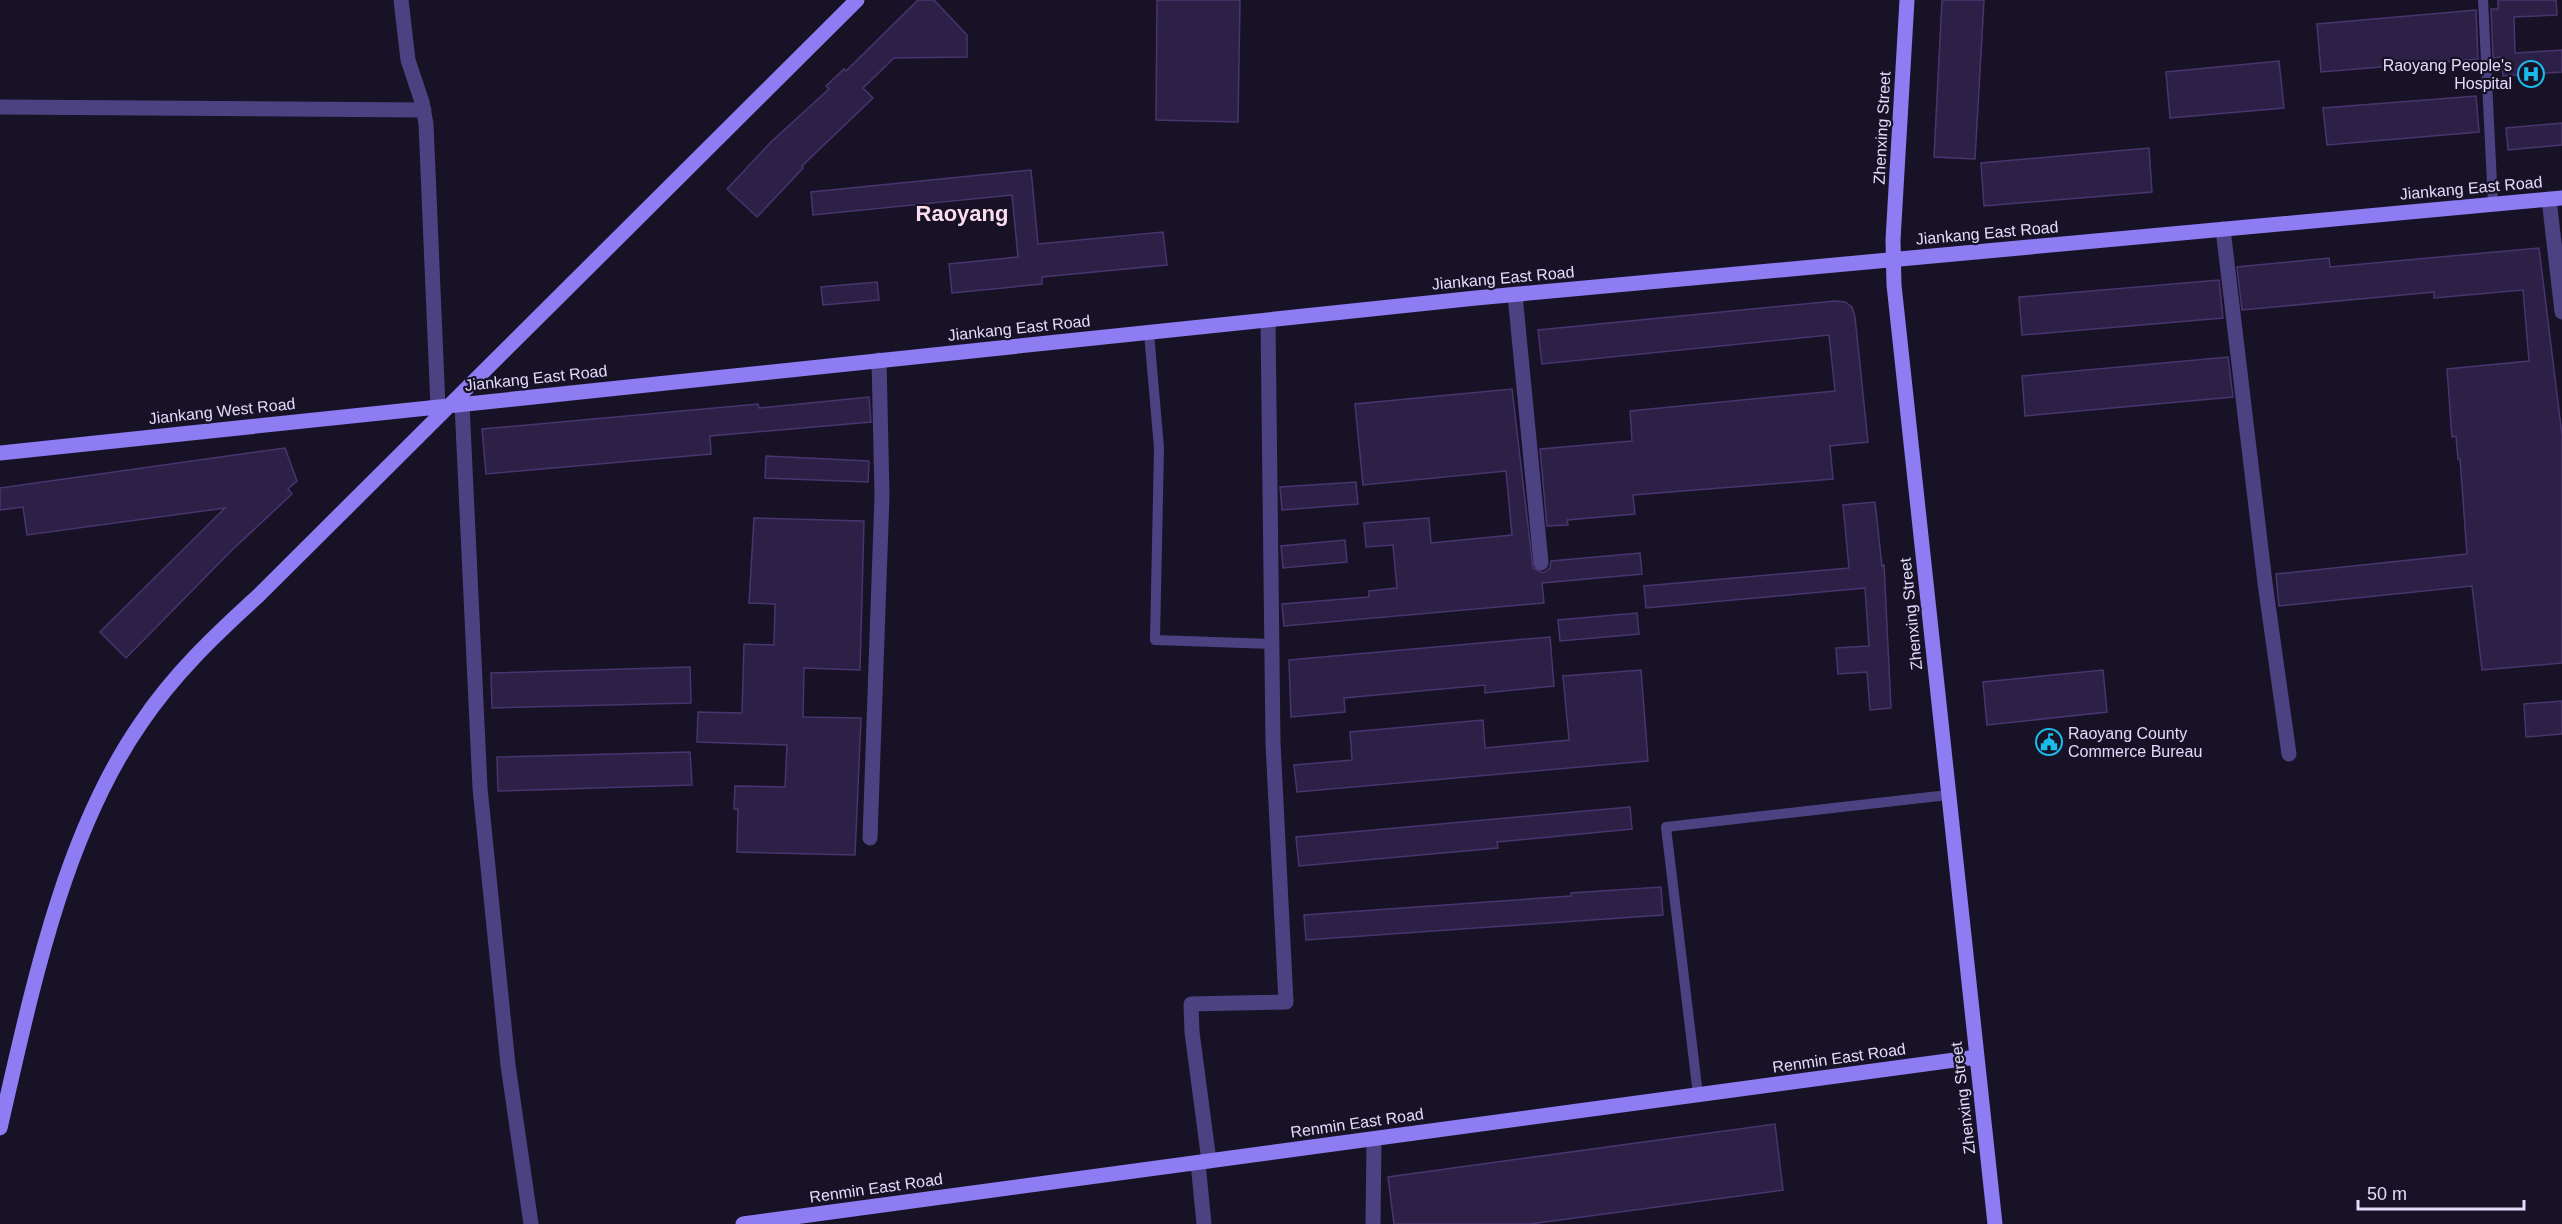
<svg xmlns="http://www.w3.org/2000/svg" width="2562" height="1224" font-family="Arial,sans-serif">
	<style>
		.building { fill: #2c2046; stroke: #47356f; stroke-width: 1.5 }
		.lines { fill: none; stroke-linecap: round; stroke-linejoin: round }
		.lane { stroke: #4c4281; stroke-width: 10 }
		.street { stroke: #4c4281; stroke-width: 15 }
		.secondary { stroke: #8d7cf2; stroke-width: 15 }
		.labels { text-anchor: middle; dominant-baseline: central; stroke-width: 4.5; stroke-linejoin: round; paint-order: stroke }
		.poi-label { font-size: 16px; fill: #e3dbfb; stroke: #181227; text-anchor: end }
		.street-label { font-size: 16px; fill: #e3dbfb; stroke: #181227 }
		.district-label { font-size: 22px; font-weight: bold; fill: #fcdded; stroke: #181227 }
	</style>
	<rect width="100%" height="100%" fill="#181227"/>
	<path class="building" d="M918 0H934L967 35V57L894 58 863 88 873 98 802 166 803 168 757 217 727 189 771 142 829 89 826 86 844 69 846 71Z
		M1157 0H1240L1238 122 1156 120Z
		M1942 0H1984L1975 159 1934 157Z
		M2498 0H2556L2557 15 2514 17 2515 53 2562 50V72L2503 76 2501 57 2493 58 2491 9H2498Z
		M2476 10 2478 59 2321 72 2317 24Z
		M2279 61 2284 108 2170 118 2166 72Z
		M2476 96 2479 132 2327 145 2323 108Z
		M2562 123V145L2508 150 2506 128Z
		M2149 148 2152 192 1984 206 1981 163Z
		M1031 170 1038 244 1163 232 1167 265 1042 277V284L952 293 949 264 1018 257 1012 195 813 215 811 192Z
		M2539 248 2562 435V663L2482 670 2472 586 2279 606 2276 574 2467 554 2460 459H2458L2456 436 2452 437 2447 369 2529 361 2523 290 2434 298V292L2242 310 2237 267 2329 258 2330 267Z
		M2219 280 2223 318 2022 335 2019 297Z
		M877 282 879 300 823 305 821 287Z
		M1835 301 1845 302 1852 307 1855 317 1868 442 1830 446 1833 479 1633 495 1635 514 1567 520 1568 525 1547 526 1540 449 1632 441 1630 411 1835 391 1829 335 1542 364 1538 330Z
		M2228 357 2233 397 2025 416 2022 376Z
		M1512 389 1533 568 1543 573 1550 568 1551 561 1640 553 1642 574 1542 583 1544 603 1284 626 1282 604 1369 597V591L1397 588 1393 545 1366 547 1364 523 1429 518 1431 543 1512 535 1506 471 1363 485 1355 404Z
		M869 397 871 422 710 436 711 454 486 474 482 429 758 404 759 408Z
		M285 448 297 481 288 489 292 494 231 551 126 658 100 632 225 508 27 535 23 507 0 510V488Z
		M766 456 869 461 868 482 765 478Z
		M1356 482 1358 504 1282 510 1280 487Z
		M1875 502 1882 566 1884 565 1891 708 1870 710 1867 672 1838 674 1836 648 1869 646 1865 588 1646 608 1644 586 1849 568 1843 505Z
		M754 518 864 521 860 670 804 668 803 717 861 718 855 855 737 852 738 809H734L735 786 785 787 787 745 697 742 698 712 742 713 744 644 774 645 775 604 749 603Z
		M1345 540 1347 562 1283 568 1281 546Z
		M1637 613 1639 634 1560 641 1558 620Z
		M1550 637 1554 686 1485 693V685L1344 698 1345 712 1291 717 1289 660Z
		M690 667 691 703 492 708 491 673Z
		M1641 670 1648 761 1297 792 1294 765 1352 760 1350 732 1483 720 1485 748 1569 740 1563 676Z
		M2103 670 2107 712 1987 725 1983 682Z
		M2562 701V734L2526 737 2524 704Z
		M690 752 692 785 498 791 497 757Z
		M1630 807 1632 829 1497 842 1498 848 1299 866 1296 837Z
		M1661 887 1663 915 1306 940 1304 915 1571 896V893Z
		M1775 1124 1783 1190 1530 1224H1394L1388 1177Z"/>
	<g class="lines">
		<path class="lane" d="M2483 0 2493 204
			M1149 333 1159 448 1155 640 1272 644
			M1698 1095 1666 827 1948 795"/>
		<path class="street" d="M401 0 408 60 422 102 426 124 438 407
			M0 107 424 110
			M2549 199 2562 312
			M2223 229 2265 583 2289 754
			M1515 295 1541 563
			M462 404 480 788 508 1065 531 1224
			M870 838 882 495 879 360
			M1209 1161 1192 1032 1191 1004 1286 1002 1273 743 1268 320
			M1198 1163 1204 1224
			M1373 1224 1374 1139"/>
		<path class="secondary" d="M1907 0 1893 240 1894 285 1995 1224
			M0 453 1476 298 2562 198
			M0 1128C31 995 62 837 141 723 174 674 215 635 258 596L857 0
			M743 1224 1977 1057"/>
	</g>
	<defs>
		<symbol id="hospital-ring" viewBox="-11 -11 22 22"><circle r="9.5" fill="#181227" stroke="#1abbe8" stroke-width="1.5"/><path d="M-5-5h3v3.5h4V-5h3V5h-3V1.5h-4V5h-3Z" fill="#1abbe8"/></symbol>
		<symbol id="civic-ring" viewBox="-11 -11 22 22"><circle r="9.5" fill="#181227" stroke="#1abbe8" stroke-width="1.5"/><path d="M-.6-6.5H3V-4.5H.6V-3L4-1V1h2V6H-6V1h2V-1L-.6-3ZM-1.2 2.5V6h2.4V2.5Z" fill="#1abbe8"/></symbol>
	</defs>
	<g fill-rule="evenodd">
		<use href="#hospital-ring" x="2516" y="59" width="30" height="30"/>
		<use href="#civic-ring" x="2034" y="727" width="30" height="30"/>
	</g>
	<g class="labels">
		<g class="poi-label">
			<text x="2512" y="65">Raoyang People's<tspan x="2512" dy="18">Hospital</tspan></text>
			<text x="2068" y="733" text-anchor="start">Raoyang County<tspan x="2068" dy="18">Commerce Bureau</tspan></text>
		</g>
		<g class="street-label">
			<text transform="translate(1882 128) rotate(-87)">Zhenxing Street</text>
			<text transform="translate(2471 188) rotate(-5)">Jiankang East Road</text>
			<text transform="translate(1987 233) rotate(-5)">Jiankang East Road</text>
			<text transform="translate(1503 278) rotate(-5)">Jiankang East Road</text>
			<text transform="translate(1019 328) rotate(-6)">Jiankang East Road</text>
			<text transform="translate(536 378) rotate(-6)">Jiankang East Road</text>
			<text transform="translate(222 411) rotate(-6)">Jiankang West Road</text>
			<text transform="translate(1911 614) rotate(-96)">Zhenxing Street</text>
			<text transform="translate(1839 1058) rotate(-8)">Renmin East Road</text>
			<text transform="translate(1963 1098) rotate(-97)">Zhenxing Street</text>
			<text transform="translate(1357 1123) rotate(-8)">Renmin East Road</text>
			<text transform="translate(876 1188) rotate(-8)">Renmin East Road</text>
		</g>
		<g class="district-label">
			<text x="962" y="213">Raoyang</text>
		</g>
	</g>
	<path d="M2358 1200v9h166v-9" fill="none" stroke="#e3dbfb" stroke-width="3"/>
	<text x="2367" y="1200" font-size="18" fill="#e3dbfb" stroke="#181227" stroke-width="4.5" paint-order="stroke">50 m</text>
</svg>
